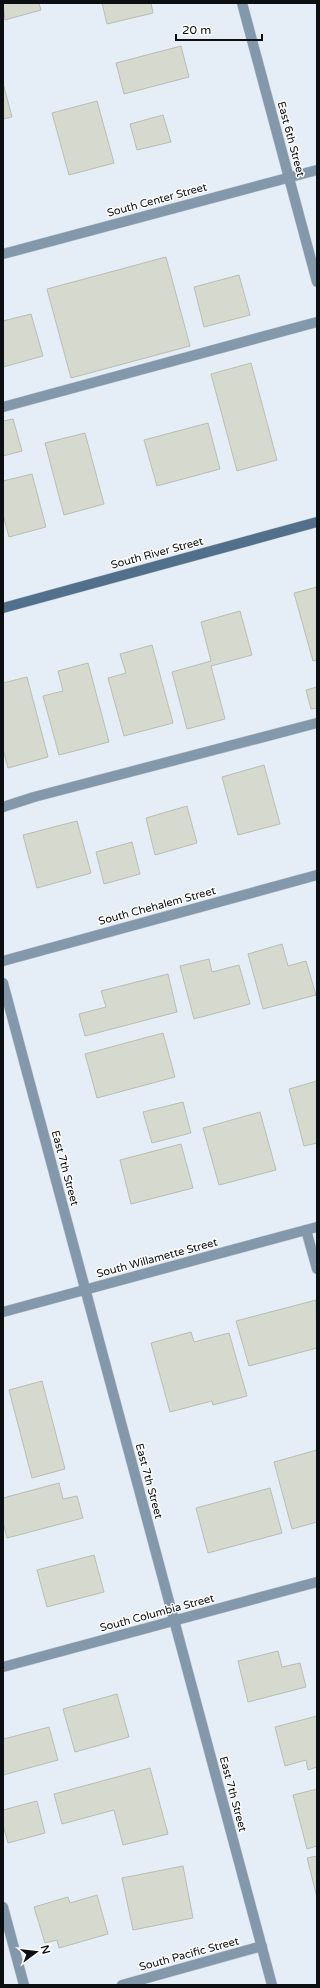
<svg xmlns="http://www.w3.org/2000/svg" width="320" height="1988" font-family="'Varela Round',sans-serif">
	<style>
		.building { fill: #d5d9ce; stroke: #b9bdb2 }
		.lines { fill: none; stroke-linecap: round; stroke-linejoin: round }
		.lane-casing { stroke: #c2cad2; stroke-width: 11 }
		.street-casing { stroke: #c2cad2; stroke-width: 11 }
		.secondary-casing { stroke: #c2cad2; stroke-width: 11 }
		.lane { stroke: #8498ab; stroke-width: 10 }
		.street { stroke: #8498ab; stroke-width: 10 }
		.secondary { stroke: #526f8b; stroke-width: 10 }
		.labels { text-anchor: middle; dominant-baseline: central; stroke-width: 3; stroke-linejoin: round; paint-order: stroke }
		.street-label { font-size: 11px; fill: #0b0f11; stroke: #fff }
	</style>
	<rect width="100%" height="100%" fill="#e5eef7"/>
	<path class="building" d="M3 3H39L41 10 5 20Z
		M102 3H151L153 13 107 24Z
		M181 46 189 77 124 94 116 63Z
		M3 83 12 117 3 119Z
		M97 101 114 163 69 175 52 113Z
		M163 115 171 142 137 150 130 124Z
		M166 257 190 346 71 378 47 289Z
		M239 275 250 315 204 327 194 287Z
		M31 314 43 356 3 367V321Z
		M251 363 277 460 237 471 211 374Z
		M13 419 22 451 3 456V421Z
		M208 423 220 469 157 486 144 440Z
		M85 433 104 504 64 515 45 443Z
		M32 474 46 527 9 537 3 515V481Z
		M317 587V660L313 661 294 593Z
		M240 611 252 655 211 666 225 719 187 729 172 672 211 661 201 622Z
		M152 645 173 723 124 736 108 678 126 673 120 654Z
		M88 663 109 742 59 755 43 696 63 691 58 671Z
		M27 677 48 757 8 768 3 749V683Z
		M317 687V708L311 709 306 690Z
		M264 765 280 824 238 835 222 777Z
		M187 806 197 843 155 855 146 818Z
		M77 821 91 873 37 888 23 835Z
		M132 842 140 874 104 884 96 852Z
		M282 944 288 966 306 961 316 995 263 1009 248 954Z
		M209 959 212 972 239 965 250 1004 194 1019 180 966Z
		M168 974 177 1012 85 1036 79 1014 106 1007 101 991Z
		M163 1033 175 1077 97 1098 85 1054Z
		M317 1081V1143L304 1146 289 1089Z
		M183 1102 191 1133 152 1143 143 1112Z
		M260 1112 276 1170 219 1185 203 1128Z
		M181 1144 193 1188 131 1204 120 1160Z
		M316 1300 317 1348 249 1366 236 1321Z
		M191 1332 194 1342 229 1333 247 1396 213 1405 212 1401 170 1412 151 1343Z
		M42 1381 65 1469 32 1478 9 1390Z
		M317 1450V1522L292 1529 274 1462Z
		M59 1483 63 1499 77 1496 83 1518 7 1538 3 1522V1498Z
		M270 1488 282 1533 208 1553 196 1508Z
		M94 1555 104 1592 47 1607 37 1570Z
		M278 1651 282 1667 300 1663 306 1687 248 1702 238 1661Z
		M117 1694 129 1737 75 1752 63 1709Z
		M317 1716V1767L308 1770 306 1760 285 1766 275 1727Z
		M49 1727 58 1760 3 1775V1734L4 1739Z
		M150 1768 168 1834 123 1845 114 1810 62 1824 54 1794Z
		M317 1789V1846L307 1849 293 1795Z
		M37 1801 45 1833 8 1843 3 1825V1810Z
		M317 1856V1897L307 1858Z
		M183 1866 193 1918 133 1930 122 1878Z
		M97 1895 108 1934 59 1948 57 1940 45 1943 34 1907 68 1897 70 1903Z"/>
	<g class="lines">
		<defs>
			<path id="lane" d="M3 407 317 322
				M3 807 34 797 317 723
				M306 1230 317 1269
				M3 1907 24 1985"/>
			<path id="street" d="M242 3 317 282
				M3 254 317 170
				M3 961 317 875
				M3 983 272 1985
				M3 1312 317 1227
				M3 1667 317 1582
				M122 1985 262 1946"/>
			<path id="secondary" d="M3 608 317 522"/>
		</defs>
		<use href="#lane" class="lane-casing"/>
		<use href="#street" class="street-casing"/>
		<use href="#secondary" class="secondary-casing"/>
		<use href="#lane" class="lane"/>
		<use href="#street" class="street"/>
		<use href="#secondary" class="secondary"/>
	</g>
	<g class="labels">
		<g class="street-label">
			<text transform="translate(291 139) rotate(75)">East 6th Street</text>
			<text transform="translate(157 200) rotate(-15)">South Center Street</text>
			<text transform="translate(157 553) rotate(-15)">South River Street</text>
			<text transform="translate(157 906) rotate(-15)">South Chehalem Street</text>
			<text transform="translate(65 1168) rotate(75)">East 7th Street</text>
			<text transform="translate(157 1258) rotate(-15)">South Willamette Street</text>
			<text transform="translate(149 1481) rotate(75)">East 7th Street</text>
			<text transform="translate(157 1613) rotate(-15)">South Columbia Street</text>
			<text transform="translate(233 1794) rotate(75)">East 7th Street</text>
			<text transform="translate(189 1954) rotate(-15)">South Pacific Street</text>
		</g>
	</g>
	<rect width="320" height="1988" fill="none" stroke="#0b0f11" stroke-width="8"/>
	<g transform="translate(36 1952) rotate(75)" stroke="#ffffff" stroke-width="3" paint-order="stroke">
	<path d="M0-3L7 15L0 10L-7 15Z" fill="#0b0f11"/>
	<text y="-6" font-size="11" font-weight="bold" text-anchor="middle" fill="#0b0f11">N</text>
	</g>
	<path d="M176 34v6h86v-6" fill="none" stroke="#0b0f11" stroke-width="2"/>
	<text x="182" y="34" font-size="12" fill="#0b0f11" stroke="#ffffff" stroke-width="3" paint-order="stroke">20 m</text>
</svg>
